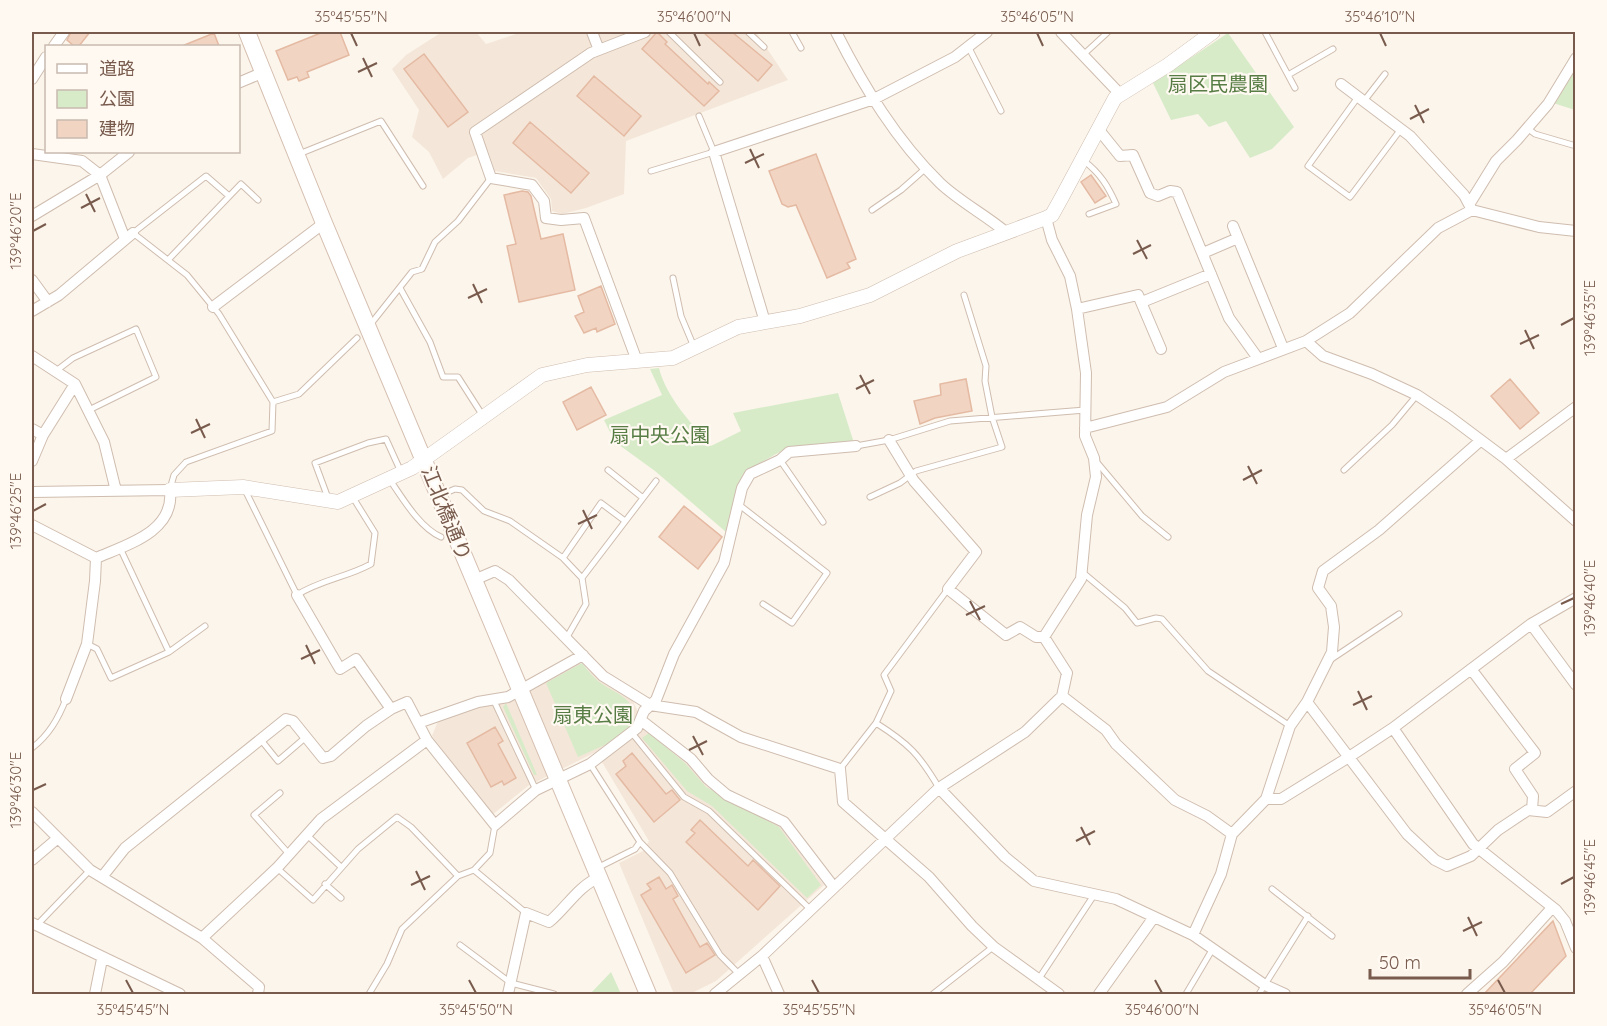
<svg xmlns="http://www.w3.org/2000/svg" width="1607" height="1026" font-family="Quicksand,'Noto Sans JP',sans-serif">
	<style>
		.residential { fill: #f4e7d9 }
		.green { fill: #d7ebc9 }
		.building { fill: #f2d4c3; stroke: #e4baa3; stroke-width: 1.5 }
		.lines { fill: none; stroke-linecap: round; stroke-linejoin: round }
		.service-casing { stroke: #cfbdaf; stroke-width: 7 }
		.minor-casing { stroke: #cfbdaf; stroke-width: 12 }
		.tertiary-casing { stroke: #cfbdaf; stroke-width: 15 }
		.secondary-casing { stroke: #d5bfb0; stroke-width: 18 }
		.service { stroke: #fff; stroke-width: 5 }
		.minor { stroke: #fff; stroke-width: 10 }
		.tertiary { stroke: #fff; stroke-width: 14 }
		.secondary { stroke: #fff; stroke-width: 16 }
		.ticks { fill: none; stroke: #785b4d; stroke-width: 2 }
		.labels { text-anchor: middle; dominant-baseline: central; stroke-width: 4.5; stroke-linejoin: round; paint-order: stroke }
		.park-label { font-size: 20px; fill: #577d45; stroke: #fff9f2 }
		.street-label { font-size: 20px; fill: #785b4d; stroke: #fff9f2 }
		.neatline { fill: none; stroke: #785b4d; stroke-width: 2 }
		.ticks-label { font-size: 15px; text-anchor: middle; fill: #785b4d }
	</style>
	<rect width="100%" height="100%" fill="#fcf5eb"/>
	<path class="residential" d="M442 32H476L486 44 522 32H756L788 80 626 141 624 194 586 208 562 214 552 211 551 199 536 178 495 171 488 151 468 158 443 179 429 152 412 137 419 110 392 69 406 55Z
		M578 662 598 678 633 701 638 712 636 721 686 762 707 786 780 826 824 885 716 981 690 994H674L619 863 643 851 649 841 596 752 528 786 492 815 432 736 438 721 481 706 500 704Z"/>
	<path class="green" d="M1228 33 1294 127 1272 149 1250 158 1226 121 1209 127 1198 114 1171 120 1153 83Z
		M1575 70V110L1553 103Z
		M659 368C666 397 692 424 711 446L741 431 733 413 838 393 854 443 785 449 746 471 738 485 726 532 655 471 615 442 604 420 662 395 650 369Z
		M582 663C587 669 592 676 598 681 616 695 637 697 634 723L607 744 578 757 546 683Z
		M506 703 537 775H534L503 707Z
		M649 733 685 763 706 787 779 827 821 885 807 898 712 806 687 791 642 738Z
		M611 972 621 994H590Z"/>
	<path class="building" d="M71 32H90L79 46H74L67 40Z
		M323 32H340L349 55 307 72 309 77 299 81 297 77 288 80 276 51Z
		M657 32 667 42 665 44 708 84 709 82 719 91 704 106 642 49Z
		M703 32H732L772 65 758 81Z
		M214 33 219 46H182Z
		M424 54 468 112 448 127 404 69Z
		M594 76 641 116 624 136 577 96Z
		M530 122 589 173 571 193 513 143Z
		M816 154 856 259 847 263 850 268 827 278 796 205 788 207 782 204 769 171Z
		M1091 175 1106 196 1095 203 1081 182Z
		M522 191 528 192 531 196 541 239 563 234 575 290 519 302 507 246 516 244 504 195Z
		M601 286 615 324 597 332 596 328 584 333 575 316 584 312 578 296Z
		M966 379 972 411 935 418 920 424 914 401 941 395 940 384Z
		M1510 379 1539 413 1520 429 1491 396Z
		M591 387 606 415 577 430 563 402Z
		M684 506 722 537 698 569 659 537Z
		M495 727 503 741 498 744 516 778 504 785 502 781 491 787 467 743Z
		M632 753 666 794 672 790 680 800 654 822 616 774 626 766 623 761Z
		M700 820 748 866 753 860 780 886 758 910 686 842 695 833 691 830Z
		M659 877 666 889 672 885 678 896 673 899 700 947 707 943 715 955 686 973 641 895 651 889 647 884Z
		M1553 921 1566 956 1530 994H1484Z"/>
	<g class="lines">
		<defs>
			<path id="service" d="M669 32 720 82
				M748 32 764 47
				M792 32 801 48
				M1265 32 1295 88
				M969 48 1001 111
				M1083 55 1108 32
				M1288 75 1333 49
				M1358 97 1308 166 1350 197 1401 129
				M1364 101 1385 74
				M1527 128 1535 134 1576 146
				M299 154 381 121 423 186
				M1084 161C1100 173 1108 186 1116 204L1089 214
				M651 171 714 152 699 116
				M872 210 901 190 926 168
				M168 260 241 184 258 200
				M673 278 681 316 694 347
				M400 288 430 342 443 377H458L483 416
				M370 325 412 272 422 269 435 242 458 221 491 178
				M56 371 73 358 136 329 156 377 89 410
				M273 402 299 394 357 338
				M856 446 889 440 950 421 1085 410
				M780 460 823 522
				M1095 460 1142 516 1168 537
				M608 470 643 498
				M1344 470 1392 425 1417 395
				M390 480C403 499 420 528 441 537
				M244 488 297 595C320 580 348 577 371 564L375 533 352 496
				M170 489 174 475 186 462 272 431 273 402 219 314 187 275 133 233 206 176 229 196
				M441 495 455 489 462 490 484 511 510 521 563 558 582 578 586 604 567 637
				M870 497 900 483 916 471 1002 447 992 417 985 381 986 366 964 295
				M328 498 315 463 368 443 386 439 401 472
				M738 504 827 573 792 623 763 604
				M120 548 169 652
				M563 558 601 503 625 521
				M1082 572 1125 608 1137 623 1156 618 1162 619 1208 671 1290 726
				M582 578 656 481
				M87 644 97 649 111 678 169 652 205 626
				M1330 660 1399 614
				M494 701 536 790
				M876 723C909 744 919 754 939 788
				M632 733 684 797 709 811 810 909
				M261 740 278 761 306 737
				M32 748C49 735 58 719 66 699
				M590 764 640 842 635 849 597 868
				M840 769 876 723 891 691 884 675 948 589
				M280 793 254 815 289 854
				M307 835 341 867
				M640 842 670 873 720 955 739 974
				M277 868 313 900 358 849 397 817 411 827 458 876
				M474 870 526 913
				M325 884 341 898
				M1272 889 1332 936
				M37 925 90 870
				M460 945 511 983 554 994
				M1038 980 1094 895
				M369 994 387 964 402 929 458 876 474 870 490 853 495 825
				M933 994 993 947
				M1186 994 1212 950
				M1259 994 1308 916"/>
			<path id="minor" d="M592 32 599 50
				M836 32C864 87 896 140 940 183 960 202 986 215 1007 233
				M1061 32 1120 94
				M54 46 64 32
				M32 79 46 57
				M238 83 264 72
				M1341 84 1410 136 1464 195 1472 210 1539 227 1576 231
				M1099 130 1120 156 1133 155 1150 193 1158 196 1170 191 1177 192 1229 318 1257 357
				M32 154 82 161 100 175 125 239
				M1470 203 1496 161 1517 140 1548 104 1576 58
				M32 216 100 175 129 152
				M1233 226 1283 348
				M1203 253 1238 238
				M32 280 48 302
				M1142 302 1211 274
				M213 307 324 223
				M1077 309 1138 295 1161 349
				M32 311 59 295 133 233
				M765 322 714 152 874 99 955 57 987 32
				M1306 341 1323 356 1372 374 1417 395 1450 417 1506 459 1576 521
				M32 356 75 384 104 442 116 491
				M637 361 584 218 561 220 546 218 544 201 532 185 491 178 475 132 591 53 645 32
				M1085 428 1167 407 1224 372 1306 341 1350 313 1438 228 1472 210
				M32 429 43 435
				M889 440 914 481 976 552 948 589 1006 635 1020 627 1036 637H1044
				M1506 459 1576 407
				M32 461 43 435 75 384
				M32 492 170 490C175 532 126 545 96 558L32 525
				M474 580 495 571 509 580 603 676 650 705 696 712 741 737 840 769 843 802 929 877 972 926 994 947 1059 994
				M297 595 340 669 356 659 391 709
				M1531 624 1576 685
				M1471 669 1535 753 1515 769 1533 796 1532 810
				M1062 696 1106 730 1116 744 1175 800 1207 816 1232 834
				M66 699 87 644 95 581 96 558
				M1307 702 1407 834 1435 860 1447 866 1471 856 1498 830 1528 810 1547 812 1576 791
				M642 721 691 759 708 779 727 795 784 822 833 886
				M418 723 478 702 508 697 583 655
				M1393 728 1473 844 1556 910 1565 921 1576 948
				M939 788 1005 857 1034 881 1116 899 1193 935 1265 985 1285 994
				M1266 799H1281L1349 757 1393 728 1531 624 1576 598
				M32 812 90 870 202 938 259 987 258 994
				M32 860 58 838
				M102 877 125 848 286 719 293 721 323 758 331 756 366 726 391 709 407 702 427 740 495 825 536 790 590 764 637 728 644 711 656 700 674 654 724 563 742 488 750 474 780 460 789 452 856 446
				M32 923 180 994
				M1193 935 1221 874 1232 834 1266 799 1290 726 1307 702 1332 652 1334 627 1331 606 1318 588 1323 571 1379 530 1480 441
				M202 938 277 868 321 819 427 740
				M762 956 779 994
				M95 994 102 959
				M508 994 526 913 549 922C567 907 578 886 600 877
				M715 994 762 956 939 788 1025 732 1062 696 1067 673 1044 637 1081 579 1087 515 1096 477 1094 458 1085 436 1086 373 1077 309 1070 276 1052 240 1046 218
				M1099 994 1154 917
				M1467 994 1503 962 1551 909"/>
			<path id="tertiary" d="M170 490 243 487 338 502 412 468 542 375 587 365 673 358 738 327 800 316 870 295 957 251 1046 218 1052 215 1062 197 1115 98 1168 65 1213 32"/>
			<path id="secondary" d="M247 32 324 223 648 994"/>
		</defs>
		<use href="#service" class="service-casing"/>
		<use href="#minor" class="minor-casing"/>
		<use href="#tertiary" class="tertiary-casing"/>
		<use href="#secondary" class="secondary-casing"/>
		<use href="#service" class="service"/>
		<use href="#minor" class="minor"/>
		<use href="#tertiary" class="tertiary"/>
		<use href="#secondary" class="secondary"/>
	</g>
	<path class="ticks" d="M351 33 357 46M694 33 700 46M1037 33 1043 46M1380 33 1386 46M363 58 372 77M358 72 377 63M1415 105 1424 123M1410 119 1429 109M750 149 759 168M745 163 764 154M86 194 95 212M81 208 100 198M33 231 46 224M1137 240 1147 259M1133 254 1151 245M473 284 482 303M468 298 487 289M1561 325 1574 318M1525 330 1534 349M1520 344 1539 335M860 375 870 394M856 389 874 380M196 419 205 438M191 433 210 424M1248 466 1257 484M1243 480 1262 470M583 510 592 529M33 511 46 504M578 524 597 515M970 601 980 620M1561 604 1574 598M966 615 985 606M306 645 315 664M301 659 320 650M1358 691 1367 710M1353 705 1372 696M693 736 703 755M689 750 707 741M33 790 46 784M1081 827 1090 845M1076 841 1095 831M416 871 425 890M1561 884 1574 877M411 885 430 876M1468 917 1477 936M1463 931 1482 922M126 980 133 993M469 980 476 993M812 980 819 993M1155 980 1162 993M1498 980 1505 993"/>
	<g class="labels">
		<g class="park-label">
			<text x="1218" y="83">扇区民農園</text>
			<text x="660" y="434">扇中央公園</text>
			<text x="593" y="714">扇東公園</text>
		</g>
		<g class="street-label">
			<text transform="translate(447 513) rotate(68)">江北橋通り</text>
		</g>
	</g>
	<rect width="1607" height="1026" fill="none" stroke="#fff9f2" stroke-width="66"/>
	<rect x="45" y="45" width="195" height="108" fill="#fff9f2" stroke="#c9bab0" stroke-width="1.5"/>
	<rect x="57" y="64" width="30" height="9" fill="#ffffff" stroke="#c9bab0" stroke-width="1.5"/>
	<text x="99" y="75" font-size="18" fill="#785b4d">道路</text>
	<rect x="57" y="90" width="30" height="18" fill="#d7ebc9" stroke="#c9bab0" stroke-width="1.5"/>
	<text x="99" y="105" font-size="18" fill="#785b4d">公園</text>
	<rect x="57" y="120" width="30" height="18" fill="#f2d4c3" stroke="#c9bab0" stroke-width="1.5"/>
	<text x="99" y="135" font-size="18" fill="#785b4d">建物</text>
	<path d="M1370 969v9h100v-9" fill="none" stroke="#785b4d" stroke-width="3"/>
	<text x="1379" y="969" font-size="18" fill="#785b4d" stroke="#fff9f2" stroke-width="4.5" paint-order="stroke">50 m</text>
	<rect x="33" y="33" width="1541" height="960" class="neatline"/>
	<g class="ticks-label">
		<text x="351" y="22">35°45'55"N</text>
		<text x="694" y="22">35°46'00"N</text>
		<text x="1037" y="22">35°46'05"N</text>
		<text x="1380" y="22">35°46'10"N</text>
		<text transform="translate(16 231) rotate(-90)" y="5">139°46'20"E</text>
		<text transform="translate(1590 318) rotate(-90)" y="5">139°46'35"E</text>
		<text transform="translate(16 511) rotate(-90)" y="5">139°46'25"E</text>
		<text transform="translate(1590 598) rotate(-90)" y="5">139°46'40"E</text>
		<text transform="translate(16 790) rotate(-90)" y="5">139°46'30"E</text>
		<text transform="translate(1590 877) rotate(-90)" y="5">139°46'45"E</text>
		<text x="133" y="1015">35°45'45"N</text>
		<text x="476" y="1015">35°45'50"N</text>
		<text x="819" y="1015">35°45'55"N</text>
		<text x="1162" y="1015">35°46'00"N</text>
		<text x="1505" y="1015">35°46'05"N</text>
	</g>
</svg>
